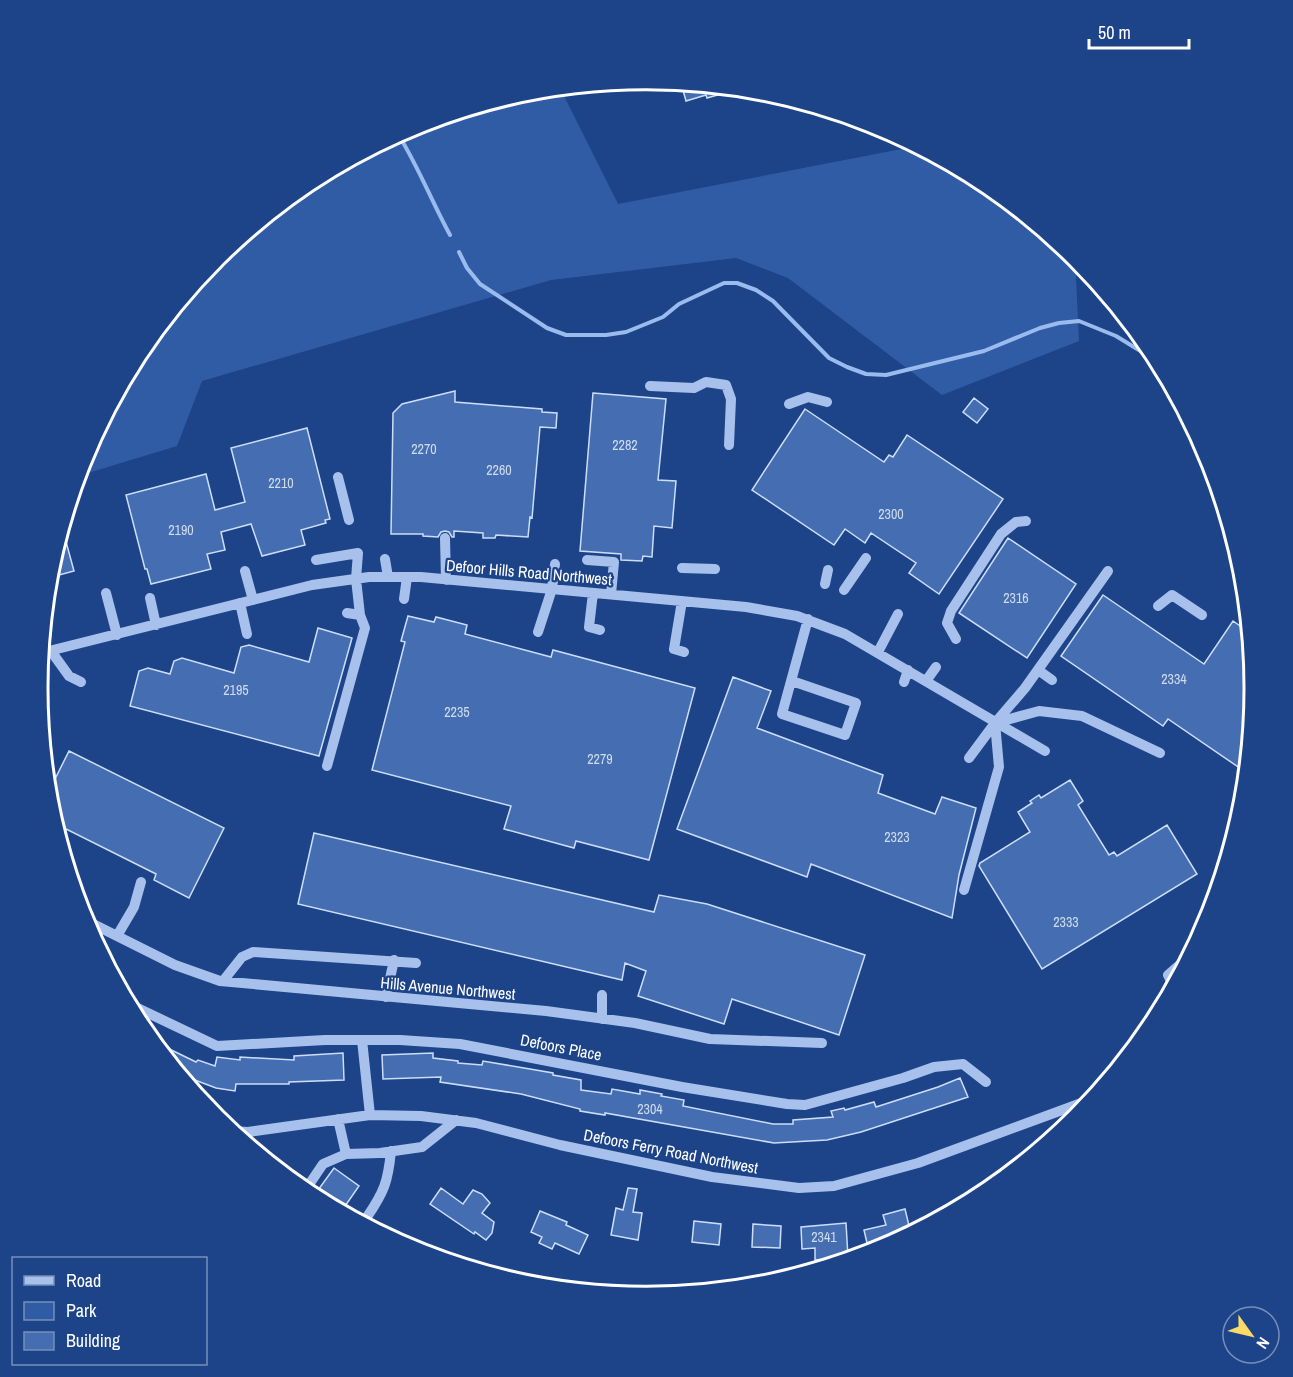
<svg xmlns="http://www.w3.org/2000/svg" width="1293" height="1377" font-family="'Archivo Narrow',sans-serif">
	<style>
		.green { fill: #305ca6 }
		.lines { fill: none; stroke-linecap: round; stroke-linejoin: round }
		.stream { stroke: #9abbed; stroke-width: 4 }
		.building { fill: #456eb2; stroke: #ccddf8; stroke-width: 1.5 }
		.minor { stroke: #a7c1ec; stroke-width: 10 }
		.labels { text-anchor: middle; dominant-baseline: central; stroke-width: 4.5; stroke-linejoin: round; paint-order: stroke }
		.number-label { font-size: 14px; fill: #d0dbec }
		.street-label { font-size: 16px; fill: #fff; stroke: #1d4489 }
		.rim { fill: none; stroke: #fff; stroke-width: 3 }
	</style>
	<rect width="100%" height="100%" fill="#1d4489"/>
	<path class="green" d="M560 88 618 204 917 146 985 182 1075 256 1079 341 942 395 788 278 736 258 551 280 202 381 177 446 78 476 84 455 140 350 216 258 308 182 414 126 528 91Z"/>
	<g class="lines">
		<path class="stream" d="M398 134C418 166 432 202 450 235
			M459 252 467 268 480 284 547 328 566 335H606L626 332 663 317 679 304 724 283H737L756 290 773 301 829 358 847 367 866 374 886 375 984 351 1040 328 1059 323 1079 321 1116 336 1160 363"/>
	</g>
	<path class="building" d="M681 83 738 89 707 98 706 95 686 101Z
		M455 391V402L542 409V412L557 413 556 428 540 427 532 518 530 517 528 537 496 535 495 538H483V533L454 531V537H452L449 532 445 531 441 532 438 537 423 536V534H391L393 413 402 404Z
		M593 393 666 399 658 480 676 481 672 528 654 526 652 557 643 556 642 561 621 560V554L580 551Z
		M974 398 988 409 977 423 963 412Z
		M805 409 884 462 889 455 893 457 907 435 1003 499 939 594 909 573 916 563 871 533 865 543 845 529 834 545 752 490Z
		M307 428 330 519 325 520 326 523 301 530 305 545 262 556 251 524 221 532 225 550 207 554 211 569 151 584 147 569H145L126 495 206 474 215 510 245 502 231 448Z
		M62 527 74 571 48 578 49 569Z
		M1008 538 1076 584 1027 658 959 613Z
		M1103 595 1204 664 1233 621 1250 633 1256 689 1247 773 1168 719 1163 726 1061 656Z
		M408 616 434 622 436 617 467 625 465 634 551 657 553 650 695 688 649 860 576 841 574 848 504 829 511 806 372 770 405 642 401 641Z
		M318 628 352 638 319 756 130 706 139 671 148 668 170 674 174 661 182 658 234 673 241 647 249 645 309 662Z
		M733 677 771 691 757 728 883 775 878 793 935 814 942 797 976 808 959 875 952 918 811 864 807 877 677 829Z
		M69 751 224 828 189 898 154 880 156 874 54 823 48 793Z
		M1070 780 1083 801 1078 805 1109 855 1114 852 1117 856 1167 825 1197 874 1042 969 979 866 980 863 1030 832 1018 812 1032 803 1030 801 1039 795 1041 798Z
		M314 833 654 912 659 895 707 904 865 955 839 1035 732 999 724 1024 638 996 646 971 625 963 622 980 298 904Z
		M151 1040 196 1062 198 1060 215 1066 217 1057 240 1060V1057L294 1060V1056L343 1053 344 1080 289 1082V1084H236L235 1091 216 1088 179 1074Z
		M433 1053V1058L458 1061V1063L482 1065 483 1061 553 1073V1075L581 1080V1090L611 1094 612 1089 640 1094V1090L662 1094 661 1096 684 1100 683 1106 773 1124H793V1120L833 1117 831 1111 844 1108 845 1110 874 1102 876 1107 938 1087 960 1078 968 1097 861 1132 827 1140 774 1143 605 1113V1115L580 1111V1109L521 1094 440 1082 441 1077 383 1079 382 1055Z
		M334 1168 359 1186 341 1212 313 1197Z
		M441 1188 463 1204 473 1190 482 1194 490 1203 482 1213 494 1222 492 1233 486 1240 475 1232 474 1234 430 1204Z
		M628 1188 637 1189 633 1212 642 1213 638 1240 611 1235 616 1208 623 1210Z
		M905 1209 911 1234 890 1245 888 1237 867 1243 864 1230 886 1225 883 1215Z
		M540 1211 567 1222 566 1225 588 1235 579 1254 555 1243 552 1249 539 1243 542 1237 531 1232Z
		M694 1221 721 1224 719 1245 692 1242Z
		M846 1223 848 1257 815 1260V1248L802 1249 801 1227Z
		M753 1224 781 1226 780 1248 752 1247Z"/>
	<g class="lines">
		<path class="minor" d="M650 386 694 388 706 382 726 385 731 399 729 445
			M789 404 808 397 827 402
			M338 477 349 520
			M445 538 446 580
			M385 559 388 577
			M316 560 358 553 356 579 360 615
			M587 560 614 562 611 594
			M682 568 715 569
			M245 571 253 600
			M825 584 828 570
			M844 590 866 558
			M106 593 117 635
			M593 593 589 627 600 630
			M150 598 156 625
			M404 599 407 577
			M682 601 674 649 684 652
			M240 603 247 634
			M1158 606 1172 595 1202 615
			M538 632 552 589 555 564
			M956 639 947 623 951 611 1001 534 1016 522 1026 521
			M51 651 69 676 81 682
			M878 652 898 614
			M41 653 312 585 369 577H421L746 607 797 616 845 634 1045 751
			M1038 670 1052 680
			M792 681 856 703 845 735 782 714 808 619
			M926 681 936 667
			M904 682 908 670
			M995 723 1039 711 1082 716 1160 753
			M969 758 995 723 1025 688 1108 571
			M327 766 365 628 360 615 347 613
			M964 890 999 767 995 723
			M83 919 175 965 220 981 546 1011 635 1023 710 1039 822 1043
			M117 936 134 907 141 882
			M223 981 242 957 253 952 416 963
			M1174 987 1168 975 1192 954
			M602 995V1019
			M386 997 394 960
			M127 1003 217 1046 325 1040H400L460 1044 682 1087 787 1104 805 1105 903 1078 934 1067 963 1064 986 1082
			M362 1040 370 1115
			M338 1119 346 1154
			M230 1131 248 1132 370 1115 421 1116 476 1123 560 1145 712 1177 799 1188 834 1186 918 1163 1095 1098
			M304 1192 323 1164 346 1154 380 1153 422 1147 456 1120
			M367 1217C384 1192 388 1182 391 1151"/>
	</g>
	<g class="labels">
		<g class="number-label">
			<text x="625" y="445">2282</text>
			<text x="424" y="449">2270</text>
			<text x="499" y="470">2260</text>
			<text x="281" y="483">2210</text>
			<text x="891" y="514">2300</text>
			<text x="181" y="530">2190</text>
			<text x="1016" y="598">2316</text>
			<text x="1174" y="679">2334</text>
			<text x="236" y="690">2195</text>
			<text x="457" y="712">2235</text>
			<text x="600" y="759">2279</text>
			<text x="897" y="837">2323</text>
			<text x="1066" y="922">2333</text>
			<text x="650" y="1109">2304</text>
			<text x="824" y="1237">2341</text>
		</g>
		<g class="street-label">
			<text transform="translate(529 572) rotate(5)">Defoor Hills Road Northwest</text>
			<text transform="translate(448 988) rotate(5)">Hills Avenue Northwest</text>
			<text transform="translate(561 1047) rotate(11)">Defoors Place</text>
			<text transform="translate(671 1151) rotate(11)">Defoors Ferry Road Northwest</text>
		</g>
	</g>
	<path d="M0 0H1293V1377H0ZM48 688a598 598 0 1 1 1196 0a598 598 0 1 1-1196 0Z" fill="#1d4489" fill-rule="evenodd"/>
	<path class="rim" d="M48 688a598 598 0 1 1 1196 0a598 598 0 1 1-1196 0Z"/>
	<rect x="12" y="1257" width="195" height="108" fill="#1d4489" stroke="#778fb8" stroke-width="1.5"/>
	<rect x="24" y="1276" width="30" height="9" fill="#a7c1ec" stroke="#778fb8" stroke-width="1.5"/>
	<text x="66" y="1287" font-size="18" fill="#ffffff">Road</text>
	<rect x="24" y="1302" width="30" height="18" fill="#305ca6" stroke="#778fb8" stroke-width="1.5"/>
	<text x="66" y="1317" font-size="18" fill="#ffffff">Park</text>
	<rect x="24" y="1332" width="30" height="18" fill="#456eb2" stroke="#778fb8" stroke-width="1.5"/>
	<text x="66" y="1347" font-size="18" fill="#ffffff">Building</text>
	<g transform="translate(1251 1335) rotate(124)"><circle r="28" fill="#1d4489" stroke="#778fb8" stroke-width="1.5"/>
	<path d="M0-4.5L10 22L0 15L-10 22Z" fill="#fbdb66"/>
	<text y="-9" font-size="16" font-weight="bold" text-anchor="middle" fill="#ffffff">N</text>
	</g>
	<path d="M1089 39v9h100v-9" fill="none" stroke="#ffffff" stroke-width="3"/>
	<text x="1098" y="39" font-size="18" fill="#ffffff" stroke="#1d4489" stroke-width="4.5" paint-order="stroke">50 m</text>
</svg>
